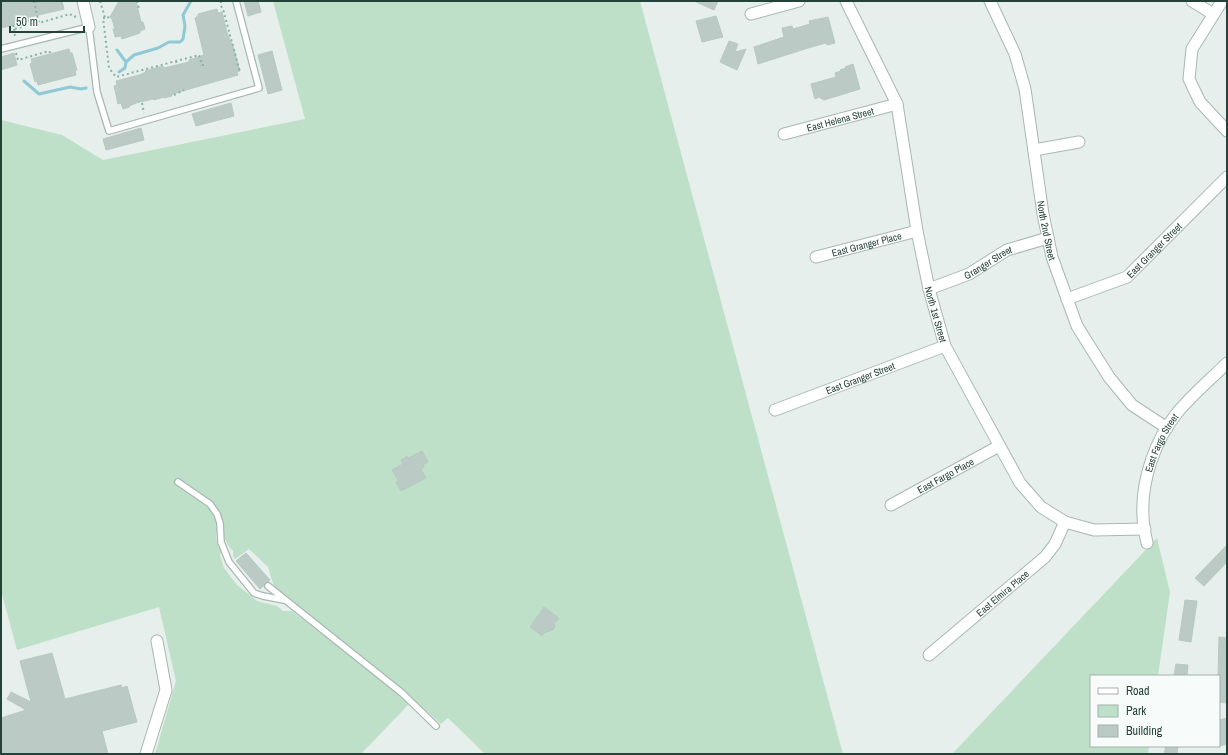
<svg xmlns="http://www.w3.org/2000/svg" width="1228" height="755" font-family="'Archivo Narrow',sans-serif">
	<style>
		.green { fill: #bfe0c8 }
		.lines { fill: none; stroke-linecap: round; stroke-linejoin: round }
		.stream { stroke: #8ec9d4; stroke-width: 3 }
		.building { fill: #bbcac4; stroke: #b8c9c2 }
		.lane-casing { stroke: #a8b8b2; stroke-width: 8 }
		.street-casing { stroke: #a8b8b2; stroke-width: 13 }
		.path { stroke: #86b3a5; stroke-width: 2; stroke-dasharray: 2 3; stroke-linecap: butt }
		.lane { stroke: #fff; stroke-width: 5.5 }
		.street { stroke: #fff; stroke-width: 11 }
		.labels { text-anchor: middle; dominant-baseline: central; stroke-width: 3; stroke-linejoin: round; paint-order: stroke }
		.street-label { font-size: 10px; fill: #24423a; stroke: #f7fbf9 }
	</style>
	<rect width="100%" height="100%" fill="#e6efeb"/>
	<path class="green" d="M273 1H640L843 754H485L448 718 441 724 395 683 274 587 268 567 249 549 235 559 233 556V551C219 538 226 524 217 508 212 500 193 489 185 482L180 488 194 496 212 510 219 524 216 536 217 543 221 552 220 555 224 568 237 585 250 595 257 601 277 606 283 611H292L384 682 409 704 361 754H155L176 681 159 607 17 650 2 594H1V120L62 135 103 160 305 119Z
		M1157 538 1170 592 1158 676H1091V746H1149L1148 754H952Z"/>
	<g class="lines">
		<path class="stream" d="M117 50 126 62
			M119 72 125 68 126 62 134 55 158 48 169 42H180L183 39 185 26 183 15 191 1
			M24 81 39 94 70 87 81 89 86 88"/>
	</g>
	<path class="building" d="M1 1H62L64 9 30 17 32 21 1 28Z
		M119 1H136L141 22H143L145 29 140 31V33L122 39 121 36 115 37 113 29H115L112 19 110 17Z
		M244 1H258L261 12 248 16Z
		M694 1H718L714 10Z
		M217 9 218 13 222 12 227 32 231 43H232L240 71 237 72 238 75 172 94V96L164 98V97L154 100 153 99 136 103 129 106 130 107 123 109 121 103 118 104 114 86 117 85 116 81 139 75 146 72 145 71 163 66 164 68 189 62V60L204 55 195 18 198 16V14Z
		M716 16 723 37 702 42 696 21Z
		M828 17 835 43 827 45 826 43 808 48 758 64 754 47 784 37 782 28 792 26 793 29 810 24 809 21Z
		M729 41 738 44 735 52 746 49 737 70 720 62Z
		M69 49 70 53H72L77 70 75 71 76 75 38 85 37 81 35 82 30 64 32 63 31 59Z
		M272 51 282 90 268 94 258 55Z
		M14 53 17 65 1 70V57Z
		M853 64 860 89 824 100 819 97 815 99 811 84 836 77 835 73 841 71 840 70 846 68 845 67Z
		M231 103 234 116 196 126 192 114Z
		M141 128 144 140 106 150 103 139Z
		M422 451 428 462 423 465 424 467 421 469 426 478 401 491 396 482 398 481 392 470 403 464 401 460 407 456 408 458Z
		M1227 545V562L1204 586 1195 578Z
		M246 553 270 580 260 589 236 561Z
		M1185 600 1197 601 1191 642 1179 640Z
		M544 607 559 618 554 624 555 626 553 630 544 633 542 636 530 627Z
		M1219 637 1227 638V703L1219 702V676H1218Z
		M52 653 65 699 121 685 122 688 127 686 137 722 102 731 108 754H1V718L26 710 7 699 11 692 31 702 20 661Z
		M1176 664 1188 665 1187 676H1174Z
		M1227 718V744L1219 746V720Z
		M1166 746H1178L1177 754H1164Z"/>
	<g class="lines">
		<defs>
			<path id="lane" d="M1 49 89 27 97 92 109 131 259 88 236 1
				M178 482 210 504 217 514 220 523 221 542 229 562 254 593 263 596 284 600
				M268 586 402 693 436 726"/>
			<g id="street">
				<path d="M83 1 89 27"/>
				<path id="s1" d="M846 1 897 104 917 231 929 289 945 346 1020 483 1041 507 1065 522 1094 530 1145 529"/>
				<path id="s2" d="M990 1 1015 54 1025 89 1043 214 1052 257 1077 326 1109 377 1132 405 1167 428"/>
				<path d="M1192 1 1213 14"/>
				<path d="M1222 1 1192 49 1189 79 1200 102 1227 131"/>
				<path d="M751 14 799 1"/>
				<path id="s3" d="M784 134 897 104"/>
				<path d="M1034 150 1079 142"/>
				<path id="s4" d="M816 257 917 231"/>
				<path id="s5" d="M929 289 969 274 1007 250 1048 238"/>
				<path id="s6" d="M1067 299 1127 277 1227 177"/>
				<path id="s7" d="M775 410 945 346"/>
				<path id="s8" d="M891 505 999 446"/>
				<path id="s9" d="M1147 543C1145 534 1143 525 1143 516 1141 481 1155 440 1177 413 1192 395 1211 379 1227 363"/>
				<path id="s10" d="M929 655 1045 557 1055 544 1065 522"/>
				<path d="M146 754 166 690 157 641"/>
			</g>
		</defs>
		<use href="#lane" class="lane-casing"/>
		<use href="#street" class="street-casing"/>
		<path class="path" d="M34 1 39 23 70 14 74 17 77 16
			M100 1 105 18 110 17
			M137 1 139 9
			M221 1V6L223 9 240 72
			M105 18H103L109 68 116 77 199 55 202 65H207
			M13 25 14 29 39 23
			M14 29 15 37
			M16 53 18 60 49 51 51 54
			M176 61 177 66
			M174 95 184 90
			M142 103 144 113"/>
		<use href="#lane" class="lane"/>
		<use href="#street" class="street"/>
	</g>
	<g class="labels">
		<g class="street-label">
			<text stroke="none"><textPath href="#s3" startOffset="58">East Helena Street</textPath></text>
			<text stroke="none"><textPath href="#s2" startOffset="238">North 2nd Street</textPath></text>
			<text stroke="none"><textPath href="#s4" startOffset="52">East Granger Place</textPath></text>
			<text stroke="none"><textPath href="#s6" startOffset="102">East Granger Street</textPath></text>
			<text stroke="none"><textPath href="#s5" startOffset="65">Granger Street</textPath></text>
			<text stroke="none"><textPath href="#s1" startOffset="329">North 1st Street</textPath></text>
			<text stroke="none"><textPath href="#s7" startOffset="91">East Granger Street</textPath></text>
			<text stroke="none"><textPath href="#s9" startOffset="104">East Fargo Street</textPath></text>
			<text stroke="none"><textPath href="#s8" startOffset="62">East Fargo Place</textPath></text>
			<text stroke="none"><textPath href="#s10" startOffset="96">East Elmira Place</textPath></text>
		</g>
	</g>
	<rect width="1228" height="755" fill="none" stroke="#24423a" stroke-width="4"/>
	<rect x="1090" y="675" width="130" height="72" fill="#f7fbf9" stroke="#a3b1ad"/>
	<rect x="1098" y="688" width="20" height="6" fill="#ffffff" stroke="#a3b1ad"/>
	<text x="1126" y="695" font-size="12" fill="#24423a">Road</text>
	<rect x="1098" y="705" width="20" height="12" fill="#bfe0c8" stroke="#a3b1ad"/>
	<text x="1126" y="715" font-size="12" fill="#24423a">Park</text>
	<rect x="1098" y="725" width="20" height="12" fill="#bbcac4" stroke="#a3b1ad"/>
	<text x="1126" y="735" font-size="12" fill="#24423a">Building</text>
	<path d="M10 26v6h74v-6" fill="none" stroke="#24423a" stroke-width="2"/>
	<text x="16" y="26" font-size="12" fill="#24423a" stroke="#f7fbf9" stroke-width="3" paint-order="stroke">50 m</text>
</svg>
